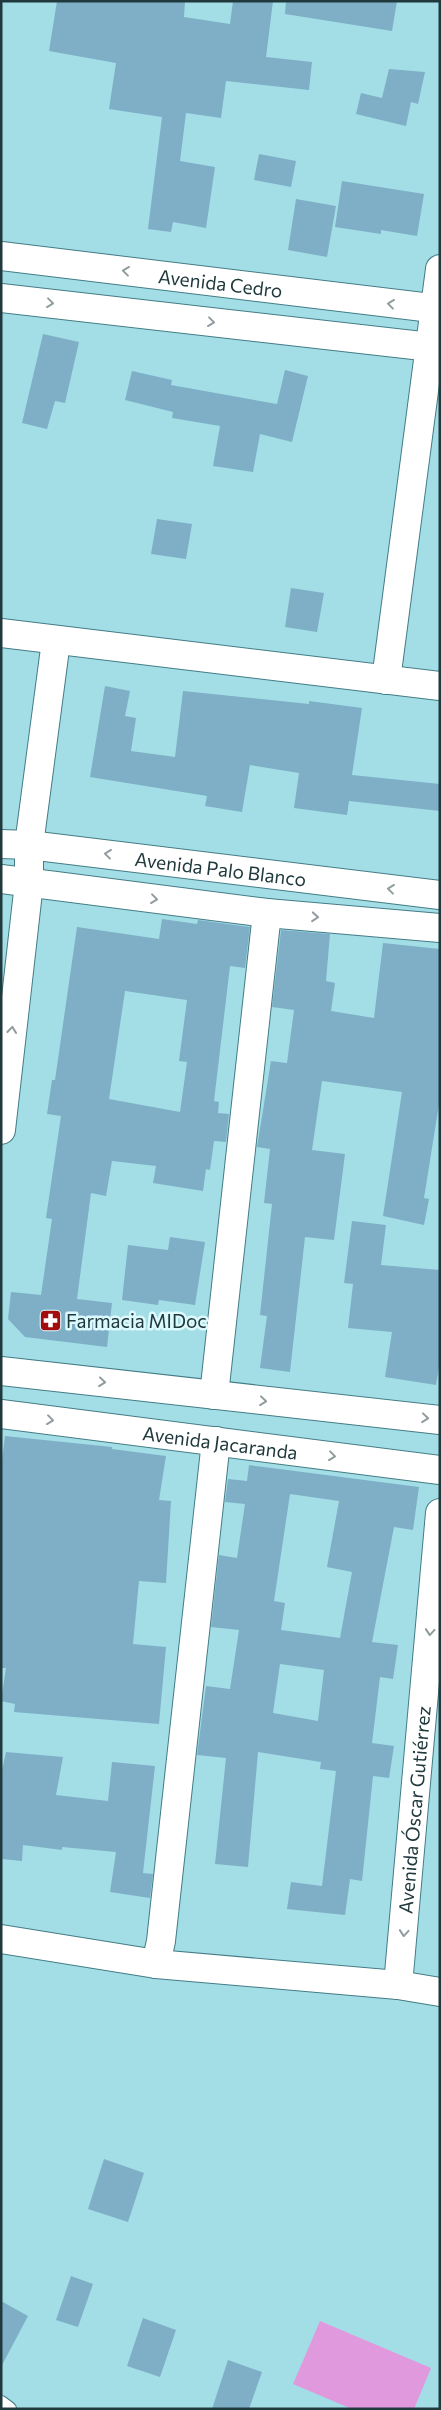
<svg xmlns="http://www.w3.org/2000/svg" width="441" height="2410" font-family="Commissioner,sans-serif">
	<style>
		.green { fill: #e099dd }
		.building { fill: #7eafc6; fill-rule: evenodd }
		.lines { fill: none; stroke-linecap: round; stroke-linejoin: round }
		.lane-casing { stroke: #437c85; stroke-width: 16 }
		.street-casing { stroke: #437c85; stroke-width: 30 }
		.lane { stroke: #fff; stroke-width: 14 }
		.street { stroke: #fff; stroke-width: 28 }
		.oneway { stroke: #909c9e }
		.labels { text-anchor: middle; dominant-baseline: central; stroke-width: 5; stroke-linejoin: round; paint-order: stroke }
		.street-label { font-size: 19px; fill: #20393c; stroke: #dcf9fe }
		.poi-label { font-size: 19px; fill: #20393c; stroke: #dcf9fe; text-anchor: start }
	</style>
	<rect width="100%" height="100%" fill="#a3dee7"/>
	<path class="green" d="M320 2321 431 2368 414 2409H352L293 2384Z"/>
	<path class="building" d="M57 1H185L184 17 230 24 233 1H273L266 57 312 62 309 90 226 81 221 118 186 113 180 161 215 167 206 228 173 222 171 232 148 229 162 117 109 109 116 63 49 51Z
		M286 1H397L392 31 285 14Z
		M389 69 425 72 418 104 411 102 406 126 356 114 361 93 382 98Z
		M259 154 296 161 291 187 254 180Z
		M342 181 424 194 417 236 381 230V234L335 227Z
		M296 199 336 206 327 257 288 250Z
		M43 334 79 342 65 403 55 401 47 429 22 423Z
		M285 370 308 376 292 442 260 434 253 472 213 466 220 426 172 418 173 412 125 400 132 371 172 380 171 385 277 404Z
		M157 519 192 524 186 559 151 554Z
		M291 588 324 593 317 632 285 627Z
		M105 686 130 691 125 716 136 718 131 751 175 757 183 691 309 704V701L362 708 352 775 440 784V811L349 801 347 815 294 808 299 773 250 765 242 812 205 806 207 796 90 777Z
		M162 919 197 924 198 920 250 927 245 968 230 966 214 1101 219 1102 218 1113 229 1114 226 1142 214 1141 210 1170 206 1169 203 1191 153 1183 156 1166 112 1161 106 1196 91 1193 77 1299 112 1303 107 1347 25 1337 8 1319 11 1292 41 1295 52 1219 46 1218 61 1116 47 1114 52 1080H55L77 927 159 939ZM125 991 187 1000 179 1061 187 1062 180 1112 109 1099Z
		M281 930 330 934 326 981 335 983 331 1011 374 1018 383 943 440 949V1098L424 1198 429 1199 424 1225 383 1216 402 1092 322 1081 312 1150 345 1154 334 1240 305 1237 290 1372 260 1368 267 1316 260 1315 272 1204 264 1203 270 1149 257 1147 271 1061 287 1063 294 1010 272 1007Z
		M352 1221 386 1225 381 1265 440 1270V1360L436 1385 385 1377 392 1332 348 1328 353 1284 344 1283Z
		M170 1237 205 1242 195 1305 159 1300 158 1305 122 1300 128 1245 168 1250Z
		M5 1436 112 1447V1449L166 1456 159 1500 171 1501 166 1583 139 1581 133 1644 166 1647 159 1724 14 1712 15 1704 1 1701 6 1668H1V1468Z
		M249 1465 419 1487 413 1530 394 1527 372 1642 398 1645 393 1679 380 1677 372 1743 394 1746 389 1778 373 1776 362 1881 350 1879 345 1915 287 1909 291 1882 322 1886 336 1771 320 1769 321 1762 258 1752 248 1867 215 1864 226 1758 197 1755 206 1686 230 1689 239 1630 211 1627 219 1555 237 1558 245 1504 225 1502 228 1479 247 1481ZM290 1494 339 1501 327 1567 352 1572 340 1638 281 1630 285 1603 274 1601ZM280 1664 324 1670 318 1721 273 1713Z
		M6 1752 63 1757 56 1795 108 1801 112 1762 155 1766 143 1873 153 1874 150 1898 110 1892 116 1852 62 1847V1850L23 1845 22 1861 1 1859V1775Z
		M104 2159 144 2173 128 2222 88 2209Z
		M71 2276 93 2284 78 2327 56 2320Z
		M1 2301 28 2316 1 2367Z
		M143 2318 176 2330 160 2377 127 2366Z
		M228 2360 262 2372 249 2409H212Z"/>
	<g class="lines">
		<defs>
			<path id="lane" d="M1 2403 9 2409"/>
			<g id="street">
				<path id="s1" d="M1 256 440 309"/>
				<path d="M1 298 440 348"/>
				<path d="M1 633 440 686"/>
				<path d="M386 680 440 269"/>
				<path id="s2" d="M1 844 29 845 440 895"/>
				<path d="M1 879 267 913 440 928"/>
				<path d="M1 1130 29 883V845L56 641"/>
				<path d="M1 1371 440 1420"/>
				<path d="M214 1395 267 913"/>
				<path id="s3" d="M1 1414 440 1470"/>
				<path d="M1 1939 156 1964 398 1985 440 1992"/>
				<path d="M156 1964 161 1941 216 1441"/>
				<path id="s4" d="M398 1985 440 1513"/>
			</g>
		</defs>
		<use href="#lane" class="lane-casing"/>
		<use href="#street" class="street-casing"/>
		<use href="#lane" class="lane"/>
		<use href="#street" class="street"/>
	</g>
	<defs><path id="oneway-chevron" d="M-2-3.5L2.5 0L-2 3.5" fill="none" stroke-width="1.6" stroke-linecap="round" stroke-linejoin="round" transform="scale(1.25)"/></defs>
	<g class="oneway">
		<use href="#oneway-chevron" transform="translate(126 271) rotate(-173)"/>
		<use href="#oneway-chevron" transform="translate(50 303) rotate(7)"/>
		<use href="#oneway-chevron" transform="translate(391 304) rotate(-173)"/>
		<use href="#oneway-chevron" transform="translate(211 322) rotate(7)"/>
		<use href="#oneway-chevron" transform="translate(108 854) rotate(-173)"/>
		<use href="#oneway-chevron" transform="translate(391 889) rotate(-173)"/>
		<use href="#oneway-chevron" transform="translate(154 899) rotate(7)"/>
		<use href="#oneway-chevron" transform="translate(315 917) rotate(5)"/>
		<use href="#oneway-chevron" transform="translate(12 1030) rotate(-84)"/>
		<use href="#oneway-chevron" transform="translate(102 1382) rotate(6)"/>
		<use href="#oneway-chevron" transform="translate(263 1401) rotate(6)"/>
		<use href="#oneway-chevron" transform="translate(425 1418) rotate(6)"/>
		<use href="#oneway-chevron" transform="translate(50 1420) rotate(7)"/>
		<use href="#oneway-chevron" transform="translate(332 1456) rotate(7)"/>
		<use href="#oneway-chevron" transform="translate(430 1632) rotate(95)"/>
		<use href="#oneway-chevron" transform="translate(404 1933) rotate(95)"/>
	</g>
	<defs>
		<symbol id="pharmacy-square" viewBox="-11 -11 22 22"><rect x="-9" y="-9" width="18" height="18" rx="4" fill="#a30b0e" stroke="#dcf9fe"/><path d="M-2-6h4v4h4v4h-4v4h-4v-4h-4v-4h4Z" fill="#fff"/></symbol>
	</defs>
	<g fill-rule="evenodd">
		<use href="#pharmacy-square" x="38" y="1308" width="25" height="25"/>
	</g>
	<g class="labels">
		<g class="street-label">
			<text stroke="none"><textPath href="#s1" startOffset="221">Avenida Cedro</textPath></text>
			<text stroke="none"><textPath href="#s2" startOffset="221">Avenida Palo Blanco</textPath></text>
			<text stroke="none"><textPath href="#s3" startOffset="221">Avenida Jacaranda</textPath></text>
			<text stroke="none"><textPath href="#s4" startOffset="176">Avenida Óscar Gutiérrez</textPath></text>
		</g>
		<g class="poi-label">
			<text x="66" y="1320">Farmacia MIDoc</text>
		</g>
	</g>
	<rect width="441" height="2410" fill="none" stroke="#20393c" stroke-width="5"/>
</svg>
